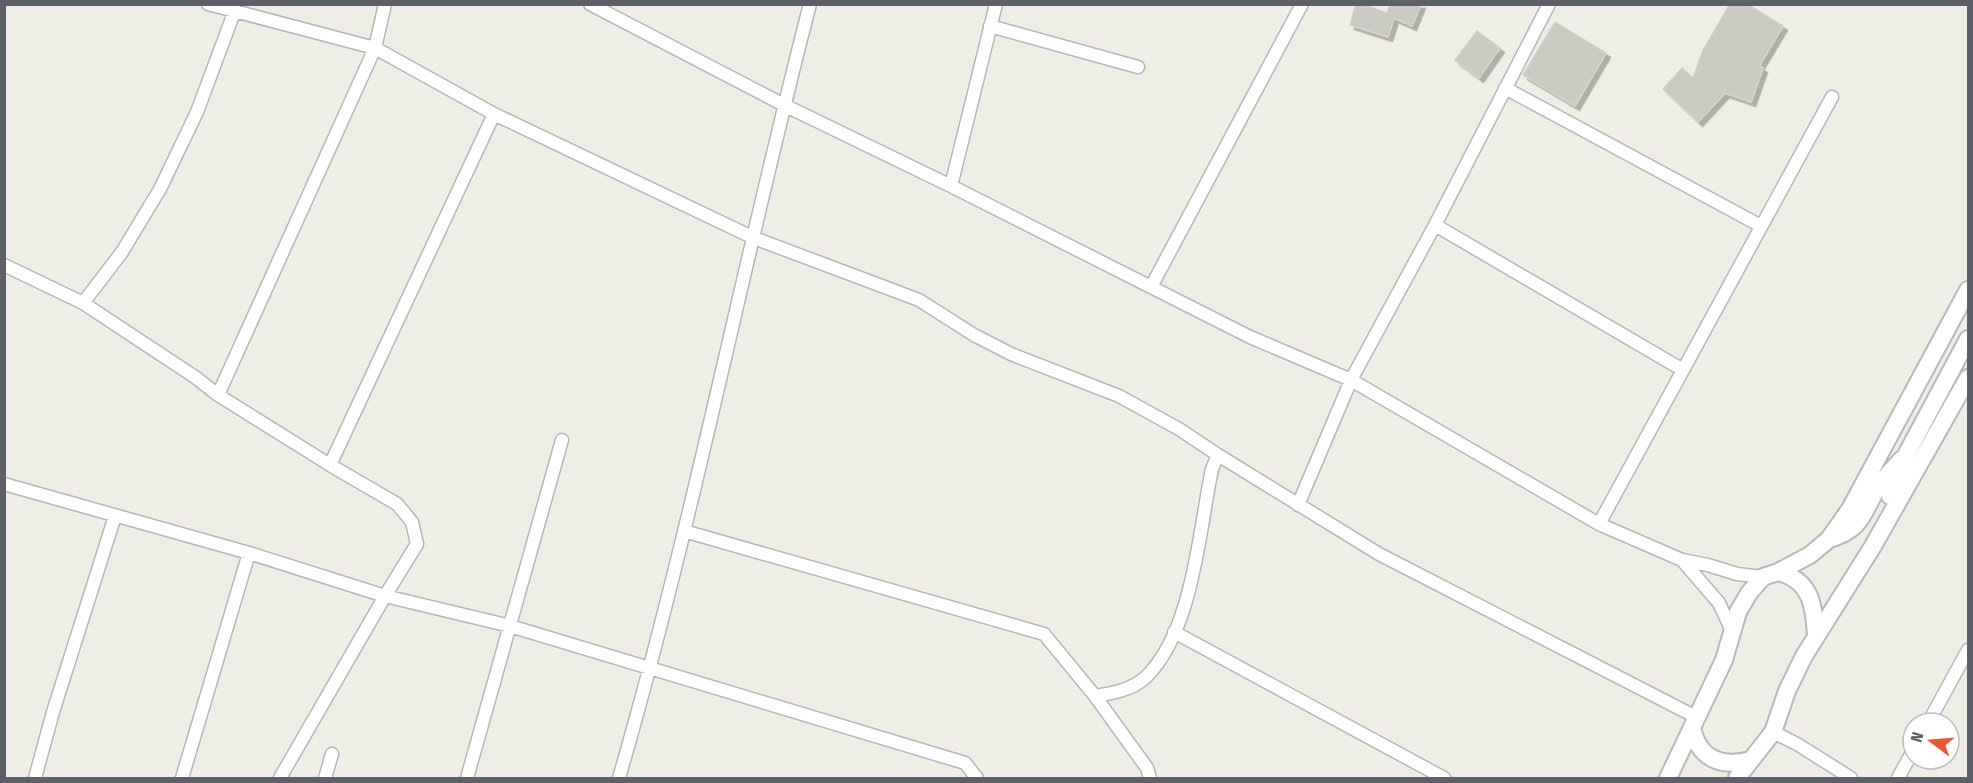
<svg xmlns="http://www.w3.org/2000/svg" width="1973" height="783" font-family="'Fira Sans Condensed',sans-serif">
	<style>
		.building { fill: #cac9c2; stroke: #d4d1c4; stroke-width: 1.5; filter: url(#shadow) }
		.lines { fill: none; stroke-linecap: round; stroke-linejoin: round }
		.minor-casing { stroke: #b6b7bc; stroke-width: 15 }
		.secondary-casing { stroke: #b7b9bf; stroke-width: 20 }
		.minor { stroke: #fff; stroke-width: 12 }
		.secondary { stroke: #fff; stroke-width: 16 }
	</style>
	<defs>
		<filter id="shadow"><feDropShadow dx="4.5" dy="4.5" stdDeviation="0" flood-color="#0004"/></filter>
	</defs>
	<rect width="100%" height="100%" fill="#efeee6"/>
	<path class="building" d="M1356 4H1362L1387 13 1390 4H1421L1412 26 1394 18 1388 37 1350 25Z
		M1730 4H1747L1783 26 1759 66 1763 68 1751 102 1725 93 1698 122 1663 89 1682 68 1693 78 1703 50Z
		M1555 22 1606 53 1575 106 1523 75Z
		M1477 31 1500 48 1479 78 1455 60Z"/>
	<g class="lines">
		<defs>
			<path id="minor" d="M208 4 375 48 494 114 754 238 919 300 974 335 1011 354 1119 396 1179 429 1218 455 1379 554 1696 717
				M590 4 784 105 951 186 1250 337 1351 380 1599 524 1682 560 1708 565 1737 574 1763 577
				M990 26 1138 67
				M1505 88 1761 226
				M951 186 996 4
				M1435 225 1683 370
				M4 265 83 303 195 377 218 395 330 465 397 504 412 522 417 544 385 596 280 778
				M1151 287 1302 4
				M83 303 122 252 160 189 197 112 235 10
				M218 395 375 48 385 4
				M330 465 494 114
				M4 484 249 553 385 596 510 626 965 763 977 778
				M1298 505 1351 380 1435 225 1549 4
				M1599 524 1832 97
				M684 531 1044 634 1095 696 1147 768 1150 778
				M1682 560 1719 603 1733 633
				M1174 632 1444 778
				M1095 696C1113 693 1132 690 1146 677 1193 631 1199 531 1212 469L1218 455
				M1928 723 1968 650
				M1773 732 1797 744 1851 778
				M35 778 53 712 115 516
				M182 778 249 553
				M325 778 332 754
				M467 778 562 440
				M619 778C693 523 743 262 810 4
				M1898 778 1913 751"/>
			<path id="secondary" d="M1890 496 1895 489 1906 455 1968 339
				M1829 539C1866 529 1863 507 1882 481 1888 474 1895 467 1901 460
				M1778 572C1811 580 1814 605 1816 635
				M1692 727C1698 759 1722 768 1751 760
				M1668 778 1724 660 1738 612 1749 593 1763 577 1778 572 1810 555 1829 539 1850 509 1968 290
				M1737 778 1773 732 1787 691 1804 656 1873 546 1968 378"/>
		</defs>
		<use href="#minor" class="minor-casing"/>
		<use href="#secondary" class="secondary-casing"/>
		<use href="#minor" class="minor"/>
		<use href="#secondary" class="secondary"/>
	</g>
	<rect width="1973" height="783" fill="none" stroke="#5d6066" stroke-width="12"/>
	<g transform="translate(1931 741) rotate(286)"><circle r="28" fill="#ffffff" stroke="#bebfc2" stroke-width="1.5"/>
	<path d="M0-4.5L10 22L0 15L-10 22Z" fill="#e75834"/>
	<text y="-9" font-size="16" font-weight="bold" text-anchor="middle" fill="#5d6066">N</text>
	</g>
</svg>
